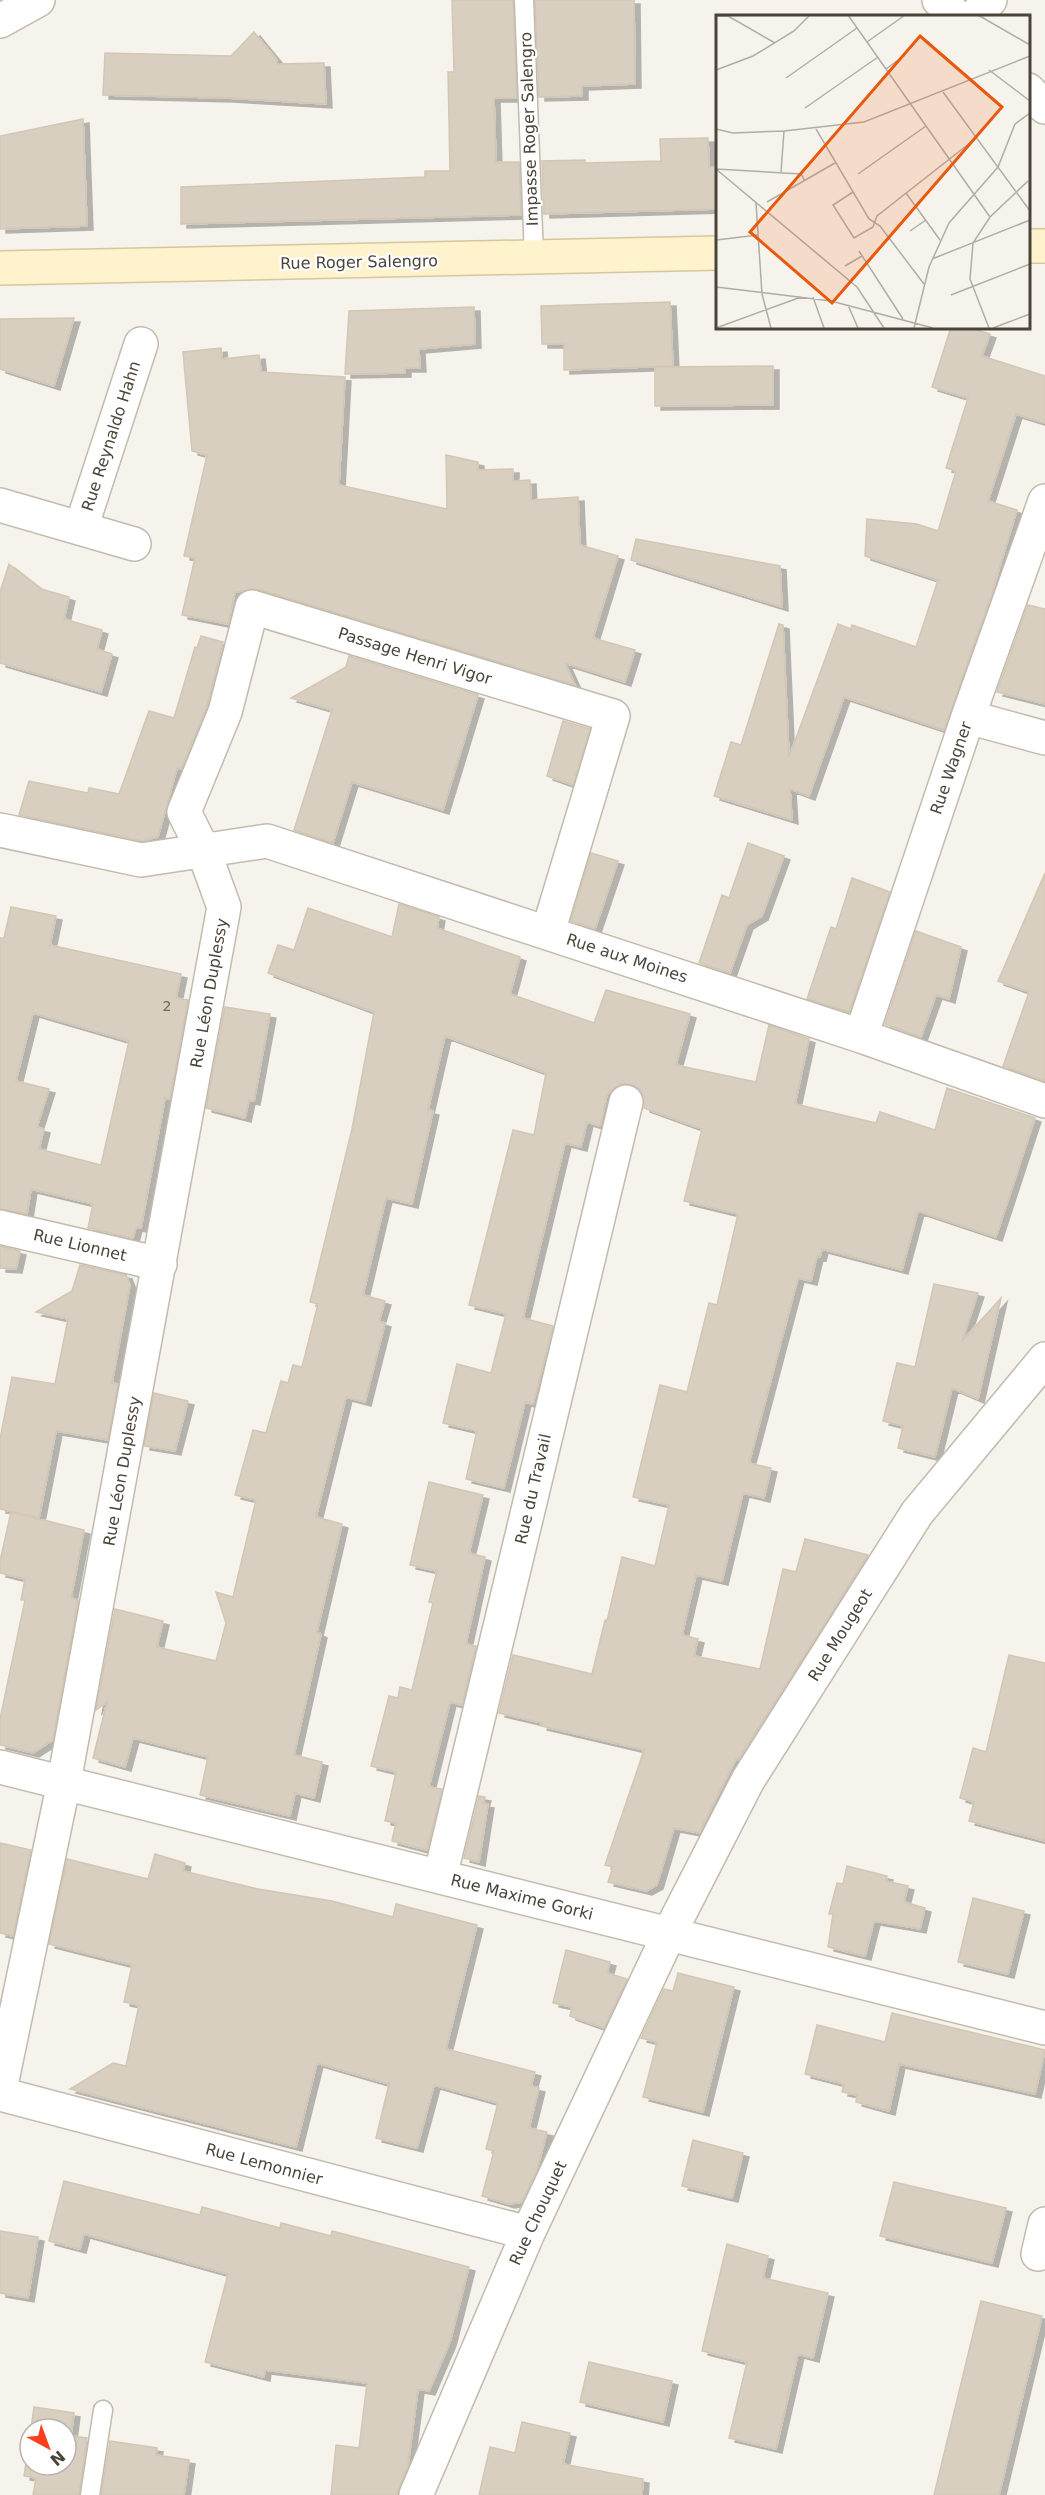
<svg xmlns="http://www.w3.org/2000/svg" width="1045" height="2495" font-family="'DejaVu Sans',sans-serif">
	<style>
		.building { fill: #d8cfc1; stroke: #d3c7b4; stroke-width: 1.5; fill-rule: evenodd; filter: url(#shadow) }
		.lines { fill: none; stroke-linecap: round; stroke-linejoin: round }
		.lane-casing { stroke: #c2bbae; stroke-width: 21 }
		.street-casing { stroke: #c2bbae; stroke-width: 36 }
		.secondary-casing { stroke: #d6c79b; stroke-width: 36 }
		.lane { stroke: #fff; stroke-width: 18 }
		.street { stroke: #fff; stroke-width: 33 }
		.secondary { stroke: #fff3cd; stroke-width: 33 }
		.labels { text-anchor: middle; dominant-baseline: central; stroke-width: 4.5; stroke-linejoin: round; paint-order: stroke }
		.number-label { font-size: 14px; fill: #6e675b }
		.street-label { font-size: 16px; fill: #4b4439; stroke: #fff }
		.inset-road { fill: none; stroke: #b2ada4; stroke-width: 1.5 }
		.view { fill: #e8590c; fill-opacity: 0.15; stroke: #e8590c; stroke-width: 3 }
		.inset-edge { fill: none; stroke: #4b4439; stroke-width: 3 }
	</style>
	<defs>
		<filter id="shadow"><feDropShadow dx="6" dy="4" stdDeviation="0" flood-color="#0004"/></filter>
	</defs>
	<rect width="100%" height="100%" fill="#f6f3ec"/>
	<path class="building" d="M452 0H513L517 98H494L496 162H519L521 215 181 224V187L425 177V171H450L448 72H454Z
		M535 0H634L635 84 582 86V96L539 97Z
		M254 32 277 60V64L324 63 326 104 227 98 103 95 105 53 231 56Z
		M83 119 87 226 0 229V136Z
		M708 138 709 167H718V209L544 214 542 161 585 160V163L661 161 660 139Z
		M670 302 673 366 564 370V344H542L541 306Z
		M474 307 475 344 419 349 420 368H405V373L345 374 349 311Z
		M74 318 54 386 0 369V319Z
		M951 327H967L990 334 982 356 1045 376V423L1016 414 988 501 1017 510 991 596 944 730 844 697 809 796 790 789 792 820 714 796 731 742 741 745 779 624 783 625 789 757 838 624 851 629 852 625 916 647 938 580 865 556 867 519 917 524 938 531 956 471 946 468 968 398 932 387Z
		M221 348 222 359 259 355 261 372 345 377 339 485 447 509 446 455 478 462V470L513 469V481L530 480 531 500 578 497 580 545 618 556 593 638 635 650 625 682 565 663 575 685 257 589 235 592 228 624 182 615 195 558 184 556 207 455 192 451 183 352Z
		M773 366V405L655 406V367Z
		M636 539 780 566 782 607 631 560Z
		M9 564 41 589 69 597 64 619 102 630 97 649 112 654 101 692 0 663V592Z
		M1028 605 1045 609V704L997 692Z
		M201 636 223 642 207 706 181 769 177 768 158 837 142 841 19 815 29 781 88 793 89 788 119 794 149 711 174 718 195 647 197 648Z
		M349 656 478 695 443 810 352 782 333 843 294 830 332 710 291 698 346 667Z
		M563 721 590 729 573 785 547 776Z
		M748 843 784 856 762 916 747 925 730 973 699 963 722 895 729 898Z
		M591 853 618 861 595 929 571 921Z
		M1045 873V1081L1003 1066 1029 992 998 981Z
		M852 878 890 892 849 1012 807 999 831 927 836 929Z
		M399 904 439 917 437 928 520 957 510 994 594 1023 606 990 690 1014 676 1065 756 1082 769 1025 809 1039 795 1104 876 1123 880 1112 935 1130 947 1088 1035 1118 996 1237 918 1211 902 1270 822 1249 820 1257 817 1256 811 1281 798 1278 749 1463 771 1468 764 1498 743 1493 722 1581 696 1575 682 1635 698 1639 694 1656 760 1669 783 1569 796 1572 805 1539 868 1555 738 1760 736 1759 699 1833 674 1828 657 1885 646 1891 608 1882 613 1867 605 1865 644 1750 541 1726 542 1723 499 1713 513 1655 592 1674 605 1620 607 1621 622 1557 655 1566 669 1505 633 1497 660 1385 687 1392 709 1303 717 1305 738 1214 684 1201 702 1129 644 1108V1096L639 1089 631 1084H621L613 1089 607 1095 600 1126 587 1122 581 1147 565 1143 523 1318 553 1326 533 1404 525 1402 504 1488 466 1479 477 1431 443 1423 457 1364 491 1373 506 1314 469 1305 513 1130 534 1135 546 1073 445 1036 428 1110 433 1111 412 1204 386 1198 363 1295 385 1301 379 1321 385 1323 365 1402 346 1397 316 1517 342 1524 317 1632 321 1634 294 1755 322 1762 314 1798 295 1793 290 1816 200 1795 208 1757 133 1738 125 1767 93 1758 107 1702 96 1710 115 1609 163 1621 157 1647 216 1661 226 1623 216 1592 233 1597 256 1500 235 1495 253 1430 266 1433 281 1381 288 1383 293 1365 302 1367 318 1304 310 1302 352 1129 374 1012 268 973 278 945 294 950 308 908 392 937Z
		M11 907 56 916 50 945 181 974 176 998 188 1000 170 1099 165 1098 141 1228 136 1227 133 1238 88 1228 93 1204 31 1189 27 1214 0 1209V938H4ZM33 1013 129 1041 101 1165 39 1149 44 1129 37 1127 49 1089 16 1081Z
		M916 931 961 947 949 999 936 995 921 1037 885 1024Z
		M225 1007 270 1014 254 1101 249 1100 245 1118 206 1108Z
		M0 1246 20 1251 16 1269 0 1268Z
		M80 1265 126 1275 130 1285 112 1383 118 1384 108 1440 56 1431 39 1518 0 1509V1439L12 1377 55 1384 68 1319 36 1312 72 1291Z
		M934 1284 978 1293 962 1341 1001 1298 978 1399 952 1388 935 1457 898 1448 903 1426 883 1421 897 1363 915 1367Z
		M154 1393 188 1401 175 1451 144 1446Z
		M429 1482 483 1495 469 1553 485 1557 466 1644 476 1646 462 1705 450 1702 429 1787 442 1789 427 1850 392 1841 396 1823 385 1821 396 1772 371 1766 389 1696 398 1698 400 1687 412 1690 433 1603 429 1602 437 1571 410 1565Z
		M11 1512 84 1530 71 1598 78 1600 53 1740 33 1753 0 1745V1719L25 1600H21L25 1579 0 1573V1561Z
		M1009 1655 1045 1663V1841L969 1821 974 1802 960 1798 973 1748 986 1752Z
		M479 1796 485 1797 483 1803 488 1804 479 1862 464 1858Z
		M0 1843 31 1850 13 1936 0 1933Z
		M155 1854 185 1863 183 1871 258 1889 332 1901 393 1917 396 1904 477 1925 446 2049 535 2072 531 2086 539 2088 529 2128 547 2132 537 2170 522 2202 509 2204 482 2196 494 2151 486 2149 498 2103 434 2085 417 2148 376 2138 389 2084 317 2063 296 2147 70 2089 113 2063 126 2066 139 2005 124 2002 132 1965 49 1944 67 1859 148 1879Z
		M847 1866 887 1876 886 1881 908 1886 904 1902 925 1908 920 1929 874 1921 865 1956 828 1947 833 1914H829L837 1883 843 1884Z
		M973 1898 1024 1911 1008 1974 958 1962Z
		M566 1950 610 1962 607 1973 627 1979 604 2028 570 2016 572 2007 553 2003Z
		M678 1973 734 1987 703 2112 643 2097 657 2042 641 2038 664 1989 673 1991Z
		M892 2013 1045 2050 1035 2094 899 2064 889 2111 856 2102 857 2095 842 2092 844 2084 805 2074 817 2025 885 2042Z
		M693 2140 743 2153 732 2198 682 2186Z
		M64 2181 200 2215 202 2207 280 2228 281 2223 331 2236 332 2231 469 2267 450 2342 429 2391 418 2389 408 2465 396 2495H331L336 2445 359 2448 367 2383 265 2370 264 2377 205 2362 228 2274 84 2234 80 2249 49 2241Z
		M894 2182 1006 2208 992 2263 880 2236Z
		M0 2231 38 2237 28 2298 0 2293Z
		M727 2244 768 2256 763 2278 828 2293 813 2358 798 2354 776 2449 729 2438 747 2362 702 2351Z
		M981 2301 1042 2316 999 2495H934Z
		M589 2362 672 2381 663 2422 580 2402Z
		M34 2407 74 2413 71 2436 87 2438 79 2495H33L36 2478 24 2476 30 2436V2465H66V2429H31Z
		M522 2422 570 2433 563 2464 643 2479 642 2495H479L490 2447 515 2453Z
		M110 2441 157 2448 156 2455 189 2460 184 2495H101Z"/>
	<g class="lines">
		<defs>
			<path id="lane" d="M524 0 534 257
				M90 2495 103 2410"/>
			<path id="street" d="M939 0 956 16
				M975 16 990 0
				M0 21 38 0
				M1028 90 1045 107
				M0 505 134 544
				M81 528 141 344
				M968 717 1045 738
				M0 830 141 860 267 841 861 1036 1045 1101
				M861 1036 968 717 1045 501
				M0 1227 160 1264
				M0 1767 1045 2028
				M440 1877 626 1102
				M0 2090 64 1782 224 907 204 852 184 812 225 712 252 607 613 716 548 932
				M0 2094 528 2233
				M1038 2254 1045 2224
				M416 2495 528 2233 669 1934 748 1780 917 1513 1045 1359"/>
			<path id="secondary" d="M1028 246H1045
				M0 268 718 253"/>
		</defs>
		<use href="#lane" class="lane-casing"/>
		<use href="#street" class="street-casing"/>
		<use href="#secondary" class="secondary-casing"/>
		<use href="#lane" class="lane"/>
		<use href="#street" class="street"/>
		<use href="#secondary" class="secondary"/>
	</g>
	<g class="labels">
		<g class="number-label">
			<text x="167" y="1006">2</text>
		</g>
		<g class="street-label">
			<text transform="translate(529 129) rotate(-92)">Impasse Roger Salengro</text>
			<text transform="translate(359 262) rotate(-1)">Rue Roger Salengro</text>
			<text transform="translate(111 436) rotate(-72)">Rue Reynaldo Hahn</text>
			<text transform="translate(415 656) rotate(17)">Passage Henri Vigor</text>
			<text transform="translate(951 768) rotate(-71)">Rue Wagner</text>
			<text transform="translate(627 958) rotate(18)">Rue aux Moines</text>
			<text transform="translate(209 993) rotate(-80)">Rue Léon Duplessy</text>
			<text transform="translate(80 1245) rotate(13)">Rue Lionnet</text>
			<text transform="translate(122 1471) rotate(-80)">Rue Léon Duplessy</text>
			<text transform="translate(533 1489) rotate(-77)">Rue du Travail</text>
			<text transform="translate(840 1635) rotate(-58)">Rue Mougeot</text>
			<text transform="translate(522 1897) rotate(14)">Rue Maxime Gorki</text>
			<text transform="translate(264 2164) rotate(15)">Rue Lemonnier</text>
			<text transform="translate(538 2213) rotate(-65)">Rue Chouquet</text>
		</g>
	</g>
	<g transform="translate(716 15)">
		<rect width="314" height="314" fill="#f6f3ec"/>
		<path class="inset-road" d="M132 0 274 202M262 0 314 30M0 1H12L59 28M151 27 189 0M170 54 189 40M0 55 37 41 78 16 94 0M273 55 314 86M70 63 141 13M227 77 314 196M89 93 162 42M0 114 17 118 68 116 148 107 314 41M100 114 153 204 164 211 208 269M0 154 141 272 168 313M0 154 85 159 89 166M65 157 68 116M142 159 210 111M137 177 117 190 138 223 157 212 161 201 259 124M190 178 224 225M51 187 119 148M40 188 46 279 55 313M194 216 210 205M0 225 42 220M143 236 187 304M216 244 314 205M129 251 146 241M0 272 115 286 217 313M235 280 314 249M97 282 108 313M132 290 142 313M0 313 85 282M198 313 213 252 233 208 282 152 299 109 314 98M273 313 254 264 257 228 274 202 312 166M277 313 314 299"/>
		<path class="view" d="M204 21 286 92 116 288 34 217Z"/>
		<rect width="314" height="314" class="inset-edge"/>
	</g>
	<g transform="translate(48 2447) rotate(139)"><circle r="28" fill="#ffffff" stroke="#b7b4b0" stroke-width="1.5"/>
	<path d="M0-4.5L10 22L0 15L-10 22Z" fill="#fc3f1d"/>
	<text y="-9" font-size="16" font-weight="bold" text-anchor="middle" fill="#4b4439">N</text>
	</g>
</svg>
